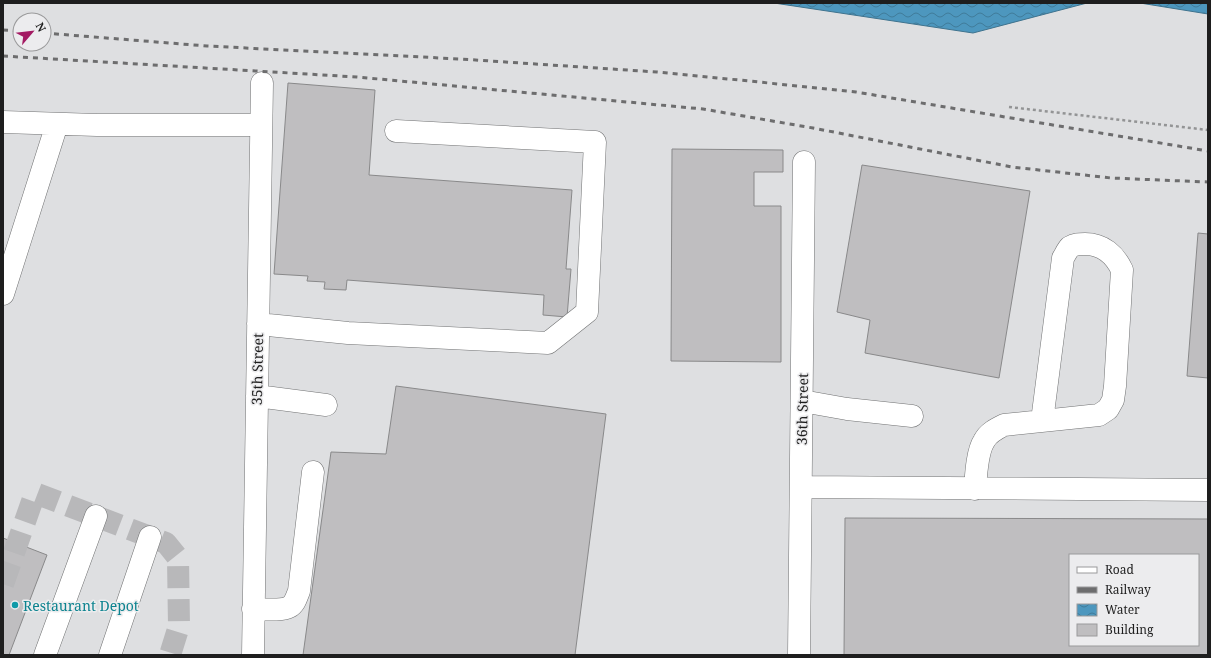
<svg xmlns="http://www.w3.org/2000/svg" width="1211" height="658" font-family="'Noto Serif',serif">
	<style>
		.water { fill: url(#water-waves); stroke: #3f738e }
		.building { fill: #bfbec0; stroke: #89898a; fill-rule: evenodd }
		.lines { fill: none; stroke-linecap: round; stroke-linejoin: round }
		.minor-tunnel { stroke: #b8b8ba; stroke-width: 22; stroke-dasharray: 22 11; stroke-linecap: butt }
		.minor-casing { stroke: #717273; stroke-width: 23 }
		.path { stroke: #939495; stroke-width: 2.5; stroke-dasharray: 3 3; stroke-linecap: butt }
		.minor { stroke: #fff; stroke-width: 22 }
		.rail { stroke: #6d6d6e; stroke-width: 3; stroke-dasharray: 5 5; stroke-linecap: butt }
		.culture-dot { fill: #0f9aa8; stroke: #ececee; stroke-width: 1.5 }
		.labels { text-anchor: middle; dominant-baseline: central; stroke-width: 3; stroke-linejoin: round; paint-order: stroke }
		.street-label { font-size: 14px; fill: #1e1e1e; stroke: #ececee }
		.culture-label { font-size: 14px; fill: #0d838f; stroke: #ececee; text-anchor: start }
	</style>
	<defs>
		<pattern id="water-waves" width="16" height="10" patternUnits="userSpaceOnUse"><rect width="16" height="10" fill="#4d97be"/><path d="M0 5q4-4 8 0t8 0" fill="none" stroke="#3f7b9a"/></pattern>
	</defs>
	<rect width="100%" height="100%" fill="#dedfe1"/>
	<path class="water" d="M774 3H1087L973 33Z
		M1140 3H1208V14Z"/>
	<path class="building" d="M288 83 375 90 369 175 572 190 566 269H571L567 317 543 315 544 295 347 280 346 290 324 289 325 282 307 281 308 276 274 274Z
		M672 149 783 150V172H754V206H781V362L671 361Z
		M862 165 1030 191 999 378 865 353 870 320 837 312Z
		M1198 233 1208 234V378L1187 376Z
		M396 386 606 414 575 655H303L331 452 386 454Z
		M845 518 1208 519V655H844ZM1070 555H1198V645H1070Z
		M3 538 47 555 9 655H3Z"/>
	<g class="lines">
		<path class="minor-tunnel" d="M3 584 35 493 166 543 178 558 179 626 170 655"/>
		<defs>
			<path id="minor" d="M3 122 97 125H261
				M3 294 57 124
				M258 324 348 333 548 343 587 312 595 142 396 131
				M257 396 326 405
				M802 401 847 409 912 416
				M801 487 1208 490
				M975 489C976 475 977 452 984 441 988 433 996 429 1004 425L1099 415 1108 409 1113 400 1115 386 1122 270C1115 255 1103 244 1085 244 1079 244 1075 244 1070 247 1067 250 1065 255 1063 258L1042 421
				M253 609C262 609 282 611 289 607 295 604 297 596 299 591L313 472
				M45 655 96 516
				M110 655 150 537
				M253 655 262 83
				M799 655 804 162"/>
		</defs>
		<use href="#minor" class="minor-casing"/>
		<path class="path" d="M1009 107 1208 130"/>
		<use href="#minor" class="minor"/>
		<path class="rail" d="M3 30 20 31
			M44 33 207 46 460 59 657 72 749 81 856 92 1208 151
			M3 56 357 77 703 109 813 128 1012 167 1111 178 1208 182"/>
	</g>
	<circle class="culture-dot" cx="15" cy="605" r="4"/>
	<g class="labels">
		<g class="street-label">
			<text transform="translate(257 369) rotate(-89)">35th Street</text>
			<text transform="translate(802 409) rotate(-89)">36th Street</text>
		</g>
		<g class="culture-label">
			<text x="23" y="605">Restaurant Depot</text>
		</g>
	</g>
	<rect width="1211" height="658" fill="none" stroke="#1e1e1e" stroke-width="8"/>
	<rect x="1069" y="554" width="130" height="92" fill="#ececee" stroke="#9a9a9b"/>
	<rect x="1077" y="567" width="20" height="6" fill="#ffffff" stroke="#9a9a9b"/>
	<text x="1105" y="574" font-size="12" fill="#1e1e1e">Road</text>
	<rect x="1077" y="587" width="20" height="6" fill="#6d6d6e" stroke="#9a9a9b"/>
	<text x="1105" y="594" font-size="12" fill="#1e1e1e">Railway</text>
	<rect x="1077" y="604" width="20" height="12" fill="url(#water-waves)" stroke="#9a9a9b"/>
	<text x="1105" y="614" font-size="12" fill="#1e1e1e">Water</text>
	<rect x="1077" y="624" width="20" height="12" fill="#bfbec0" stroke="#9a9a9b"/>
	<text x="1105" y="634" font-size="12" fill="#1e1e1e">Building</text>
	<g transform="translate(32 32) rotate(62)"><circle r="19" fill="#ececee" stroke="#9a9a9b"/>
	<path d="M0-3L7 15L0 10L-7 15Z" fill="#a31a63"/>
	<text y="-6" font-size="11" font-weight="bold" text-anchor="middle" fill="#1e1e1e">N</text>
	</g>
</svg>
